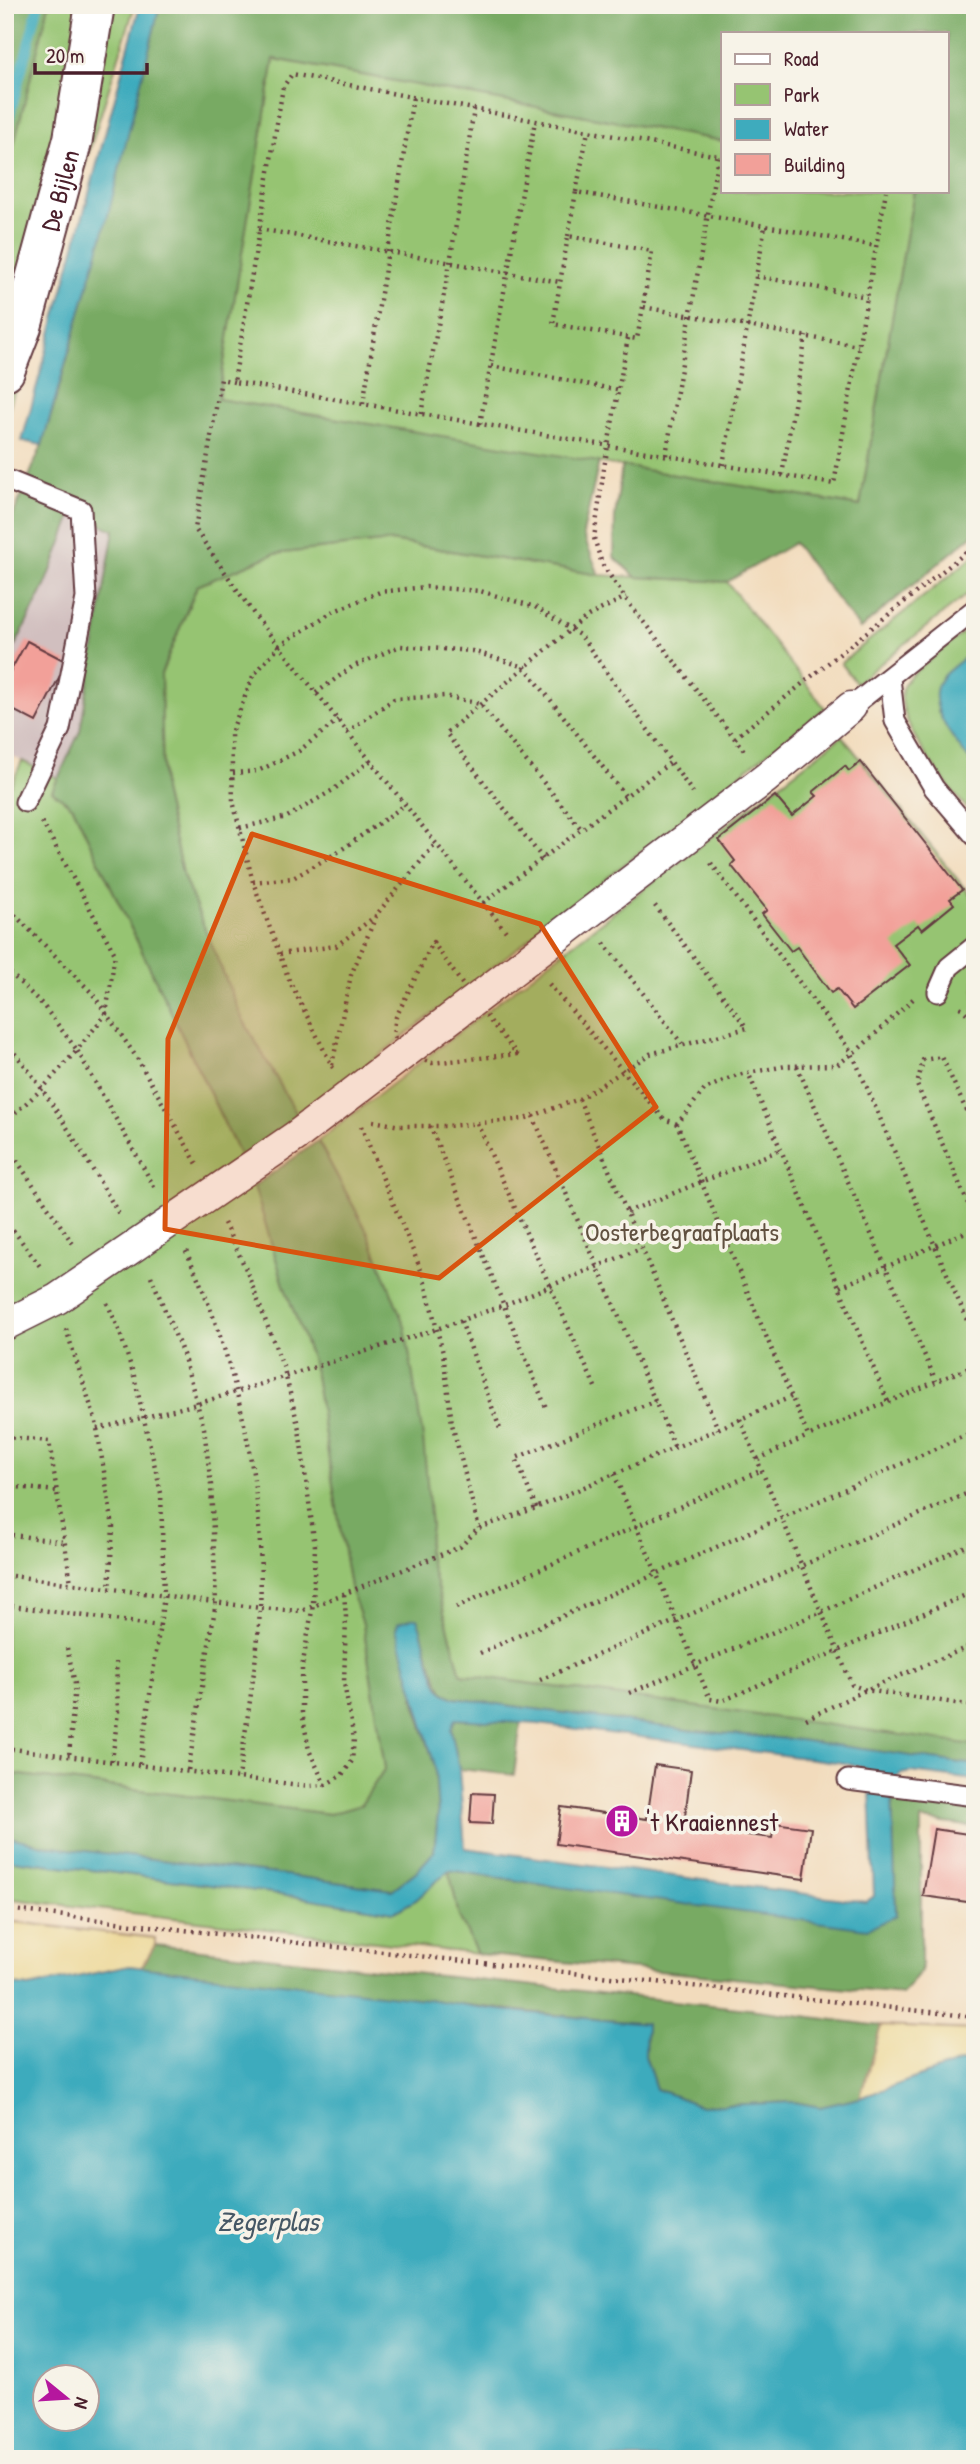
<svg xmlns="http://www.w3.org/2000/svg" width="980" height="2464" font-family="'Patrick Hand',sans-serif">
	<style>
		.industrial { fill: #d1bfbf }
		.green { fill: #96c472; stroke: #70724e; stroke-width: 2 }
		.forest { fill: #78aa64; stroke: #616448; stroke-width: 2 }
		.sand { fill: #eeda9e; stroke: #9c7c64; stroke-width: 2 }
		.water { fill: #3eabbd; stroke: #446574; stroke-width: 2; fill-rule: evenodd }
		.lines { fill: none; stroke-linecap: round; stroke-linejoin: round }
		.stream { stroke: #3eabbd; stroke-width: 10 }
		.building { fill: #f2a099 }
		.service-casing { stroke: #633b41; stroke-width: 23 }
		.pedestrian-casing { stroke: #633b41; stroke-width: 33 }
		.minor-casing { stroke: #633b41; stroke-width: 42 }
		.path { stroke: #633b41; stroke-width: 4.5; stroke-dasharray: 2 5; stroke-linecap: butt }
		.service { stroke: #fff; stroke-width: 19 }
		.pedestrian { stroke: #fff; stroke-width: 30 }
		.minor { stroke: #fff; stroke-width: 38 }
		.marked { fill: #d8530f; fill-opacity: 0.2; stroke: #d8530f; stroke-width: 5; stroke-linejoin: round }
		.labels { text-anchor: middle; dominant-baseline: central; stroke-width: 7; stroke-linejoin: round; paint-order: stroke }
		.street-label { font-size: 26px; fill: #4a1f2b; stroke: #f7f3e8 }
		.park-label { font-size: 26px; fill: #615140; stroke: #f7f3e8 }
		.poi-label { font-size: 26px; fill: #4a1f2b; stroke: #f7f3e8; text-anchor: start }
		.water-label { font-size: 28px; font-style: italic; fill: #455765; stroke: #f7f3e8 }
	</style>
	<rect width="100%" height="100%" fill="#f7f3e8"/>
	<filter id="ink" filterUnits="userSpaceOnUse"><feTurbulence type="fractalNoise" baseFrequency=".0143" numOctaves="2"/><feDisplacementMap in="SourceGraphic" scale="14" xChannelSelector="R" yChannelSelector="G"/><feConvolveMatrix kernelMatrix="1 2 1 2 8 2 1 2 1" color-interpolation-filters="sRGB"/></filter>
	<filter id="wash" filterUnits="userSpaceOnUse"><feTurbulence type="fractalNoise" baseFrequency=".00686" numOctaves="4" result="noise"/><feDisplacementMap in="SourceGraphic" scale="28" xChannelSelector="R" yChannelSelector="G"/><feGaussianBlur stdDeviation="1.57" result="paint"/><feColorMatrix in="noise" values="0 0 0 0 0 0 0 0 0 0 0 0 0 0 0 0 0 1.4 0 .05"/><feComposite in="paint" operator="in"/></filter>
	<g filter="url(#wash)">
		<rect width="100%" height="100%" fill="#f2dbbc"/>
		<path class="industrial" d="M73 513 115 530 80 731 58 778 5 753V666L46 584Z"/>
		<path class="green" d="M5 5H135L5 421Z
			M274 59 723 141V191H914L860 506 218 399Z
			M390 541 599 575 727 582 825 708 299 1118 241 1016 183 876 163 790 161 674 197 586 274 554Z
			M975 555V588L856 683 841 663Z
			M975 623V650L943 676 938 712 975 766V818C951 790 896 727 902 689 903 684 907 680 911 675Z
			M842 736 975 901V1750L461 1674 427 1551 431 1526 405 1327 368 1233 318 1141Z
			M22 761 58 778 52 791 73 807 254 1186 284 1285 313 1363 350 1587 363 1624 385 1768 361 1805 330 1814 5 1773V788L11 785Z
			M5 1859 280 1894 394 1912 416 1900 449 1870 459 1916 477 1954 5 1898Z"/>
		<path class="forest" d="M5 5H49L5 180Z
			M160 5H933L975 9V533L860 629 794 543 727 582 636 577 614 557 615 516 622 466 860 506 914 191H947V33H723V141L274 59 218 399 599 462 583 534 599 575 390 541 274 554 197 586 161 674 163 791 183 876 241 1016 299 1118 241 1158 73 807 52 791 80 731 114 530 73 513 46 584 5 666V535L42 445 55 402 104 229Z
			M318 1141 368 1233 405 1327 423 1438 431 1526 427 1551 461 1674 975 1745V1765L799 1740 695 1731 454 1698 444 1693 433 1669 417 1619 414 1699 435 1767 438 1815 434 1852 417 1871 392 1890 285 1875 52 1847 5 1836V1773L330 1814 361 1805 385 1768 363 1624 350 1587 313 1363 284 1285 254 1186Z
			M455 1719 521 1722 514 1775 459 1769 451 1729Z
			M892 1791 975 1802V1827L921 1820V1971L902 1994 477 1954 459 1916 449 1870 545 1885 896 1916Z
			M155 1945 757 2010 881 2026 860 2098 820 2107 794 2102 701 2106 656 2089 645 2056 646 2024C477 2008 309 1986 141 1968Z"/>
		<path class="sand" d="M5 1921 155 1938V1945L141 1968 129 1966 29 1987 5 1984Z
			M881 2026 975 2030V2063L960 2062 860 2098Z"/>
		<path class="water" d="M140 5H160L106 223 42 445 22 441Z
			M975 650V766C957 745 919 701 944 675 953 666 965 658 975 650Z
			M412 1618H417C425 1637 431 1680 444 1693 447 1695 451 1696 454 1698L695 1731 799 1740 975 1765V1780L911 1772 901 1774 895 1778 870 1777 868 1770 852 1764 538 1724 455 1719 451 1729 459 1769 465 1848 866 1902 874 1896 870 1788 892 1791 896 1916 867 1929 545 1885 449 1870 416 1900 394 1912 280 1894 5 1859V1836L52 1847 285 1875 392 1890 417 1871 434 1852 438 1815 435 1767 396 1629 398 1623Z
			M129 1966 434 2000 491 2009 646 2024 645 2056 656 2089 701 2106 794 2102 820 2107 860 2098 960 2062 975 2063V2459H5V1984L29 1987ZM88 2376V2418H46V2376Z"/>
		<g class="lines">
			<path class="stream" d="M5 134 38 7"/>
		</g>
		<g id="blocks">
			<path class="building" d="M27 641 67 662 36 722 5 706V681Z
				M861 762 962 890 950 899 954 904 922 930 918 925 893 944 910 965 853 1009 837 989 831 993 797 947 791 951 762 914 767 910 731 865 735 861 719 840 775 796 792 816 817 796 813 792 845 766 849 771Z
				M655 1765 691 1770 684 1824 707 1830 772 1838 775 1823 811 1828 804 1879 556 1844 561 1807 647 1819Z
				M472 1793 494 1794 492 1824 470 1823Z
				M934 1829 975 1835V1903L923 1896Z"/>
		</g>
	</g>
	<g filter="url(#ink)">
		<use href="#blocks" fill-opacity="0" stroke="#633b41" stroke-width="2"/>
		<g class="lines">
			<defs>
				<path id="service" d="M5 479 81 510 86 598 60 729 25 802
					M890 678 895 721 934 788 975 836
					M851 707 975 609
					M938 992 949 967 975 946
					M848 1780 975 1796"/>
				<path id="pedestrian" d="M5 1325 57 1299 296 1136 766 778 851 707"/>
				<g id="minor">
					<path id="s1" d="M5 371 22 327 73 139 95 5"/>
				</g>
			</defs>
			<use href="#service" class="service-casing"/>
			<use href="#pedestrian" class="pedestrian-casing"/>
			<use href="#minor" class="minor-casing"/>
			<path class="path" d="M723 157 292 74 283 87 234 382 834 484 886 191
				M576 192 588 131
				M259 229 560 282
				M568 236 576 192 876 246
				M756 276 867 297
				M643 307 637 339 553 324 568 236 652 251 643 307 858 346
				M628 338 605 462 594 538 602 564 628 602 746 753
				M491 366 618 390
				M234 382 221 379 195 529 256 617 508 934
				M363 404 413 97
				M421 414 450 263 474 109
				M480 424 535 121
				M666 455 718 156
				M723 465 765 226
				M782 475 806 336
				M316 693 352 667 400 646 472 651 525 667 626 797
				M347 732 394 699 445 696 480 704 582 830
				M735 738 975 545
				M233 773 258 771 299 751 338 720
				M42 822 115 954 106 1014 77 1050 156 1190
				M240 828 287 817 333 790 370 761
				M543 859 446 733 571 629 588 616 626 597
				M711 863 852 1053 975 1339
				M253 882 293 878 338 852 405 805
				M483 903 671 762
				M5 905 92 993 137 1058 197 1164
				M433 942 474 1001 517 1054 432 1063 404 1054 393 1034 396 1017Z
				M604 943 683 1045
				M280 954 336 946 377 915
				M5 968 42 1004 77 1050 42 1089 5 1122
				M549 984 664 1119 677 1124
				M913 999 860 1048 837 1065 786 1066 737 1075 705 1089 677 1124 808 1436 975 1365
				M960 1007 975 1021
				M5 1043C26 1064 42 1089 58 1113 79 1147 100 1181 120 1216
				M332 1065 351 975 377 914 436 843
				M797 1066 936 1381
				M333 1068 289 980 253 882 233 801 231 733 253 676 279 646 332 612 380 592 426 587 480 591 535 607 581 636 693 793
				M750 1077 888 1402
				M579 1099 718 1429
				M533 1116 675 1448
				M373 1121 400 1126H448L524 1119 579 1099 650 1054 747 1028 653 903
				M477 1123 596 1389
				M361 1126 423 1275 443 1353 452 1424 479 1528
				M430 1126 547 1410
				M975 1130 942 1057 923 1060 917 1085 975 1220
				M5 1143 75 1247
				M627 1212 780 1150
				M5 1219 42 1269
				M224 1223 245 1267 284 1369 299 1429 315 1546 313 1605 302 1668V1713L309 1750 325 1785
				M186 1251C237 1360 266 1488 260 1609 257 1665 246 1722 239 1778
				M151 1276 183 1354 204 1428 211 1485 216 1602 188 1771
				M840 1287 975 1228
				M107 1303 118 1327 134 1376 161 1493 164 1596 140 1764
				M461 1321 500 1429
				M66 1329 96 1422 113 1527 109 1589
				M740 1419 852 1685 866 1690 975 1706
				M97 1429 197 1404 437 1329 504 1305 642 1248
				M5 1437 49 1441 71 1583
				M758 1459 808 1436
				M614 1474 710 1699 722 1701 975 1591
				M5 1486 56 1491
				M536 1508 516 1458 655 1401
				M5 1534 65 1542
				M5 1575 260 1608 301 1611 460 1547 479 1528 536 1508 791 1397
				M5 1605 159 1626
				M456 1607 762 1470
				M67 1648 75 1684 69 1756
				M480 1653 975 1431
				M540 1680 975 1490
				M629 1693 821 1612 975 1542
				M5 1706 8 1749
				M806 1719 866 1690 975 1644
				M5 1748 239 1778 310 1786 325 1785 342 1775 352 1761 354 1739 344 1683 346 1617 344 1594
				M112 1761 118 1712 116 1662
				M5 1909 227 1935 975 2017"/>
			<use href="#service" class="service"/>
			<use href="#pedestrian" class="pedestrian"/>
			<use href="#minor" class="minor"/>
		</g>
	</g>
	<path class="marked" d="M252 834 540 924 656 1107 439 1278 165 1229 168 1039Z"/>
	<defs>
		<symbol id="building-disc" viewBox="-11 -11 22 22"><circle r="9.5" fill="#b5179e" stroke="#f7f3e8"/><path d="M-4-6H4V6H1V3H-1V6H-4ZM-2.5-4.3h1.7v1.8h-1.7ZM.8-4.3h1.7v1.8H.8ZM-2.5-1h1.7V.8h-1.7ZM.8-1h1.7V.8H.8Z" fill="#fff"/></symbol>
	</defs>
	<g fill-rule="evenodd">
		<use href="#building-disc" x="603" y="1802" width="38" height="38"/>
	</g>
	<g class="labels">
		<g class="street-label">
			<text stroke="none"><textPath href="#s1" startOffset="189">De Bijlen</textPath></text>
		</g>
		<g class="park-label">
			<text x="682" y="1231">Oosterbegraafplaats</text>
		</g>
		<g class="poi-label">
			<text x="646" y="1821">'t Kraaiennest</text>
		</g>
		<g class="water-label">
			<text x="268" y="2221">Zegerplas</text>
		</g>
	</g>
	<rect width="980" height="2464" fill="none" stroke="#f7f3e8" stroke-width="28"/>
	<rect x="721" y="32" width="228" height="161" fill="#f7f3e8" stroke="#b29e9c" stroke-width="2"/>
	<rect x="735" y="54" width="35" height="10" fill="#ffffff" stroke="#b29e9c" stroke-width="2"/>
	<text x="784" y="66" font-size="21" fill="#4a1f2b">Road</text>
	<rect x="735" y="84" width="35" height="21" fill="#96c472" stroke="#b29e9c" stroke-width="2"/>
	<text x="784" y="102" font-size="21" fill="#4a1f2b">Park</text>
	<rect x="735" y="119" width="35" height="21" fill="#3eabbd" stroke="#b29e9c" stroke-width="2"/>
	<text x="784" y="136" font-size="21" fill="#4a1f2b">Water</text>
	<rect x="735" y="154" width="35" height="21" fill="#f2a099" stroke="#b29e9c" stroke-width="2"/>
	<text x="784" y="172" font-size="21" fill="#4a1f2b">Building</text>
	<g transform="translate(66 2398) rotate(108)"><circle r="33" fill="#f7f3e8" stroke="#b29e9c" stroke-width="2"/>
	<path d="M0-5L12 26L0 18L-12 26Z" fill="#b5179e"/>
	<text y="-10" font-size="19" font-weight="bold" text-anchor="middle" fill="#4a1f2b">N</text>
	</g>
	<path d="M35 63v10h112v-10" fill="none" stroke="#4a1f2b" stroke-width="3.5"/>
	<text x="46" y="63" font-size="21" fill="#4a1f2b" stroke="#f7f3e8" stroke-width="5" paint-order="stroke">20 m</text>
</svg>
